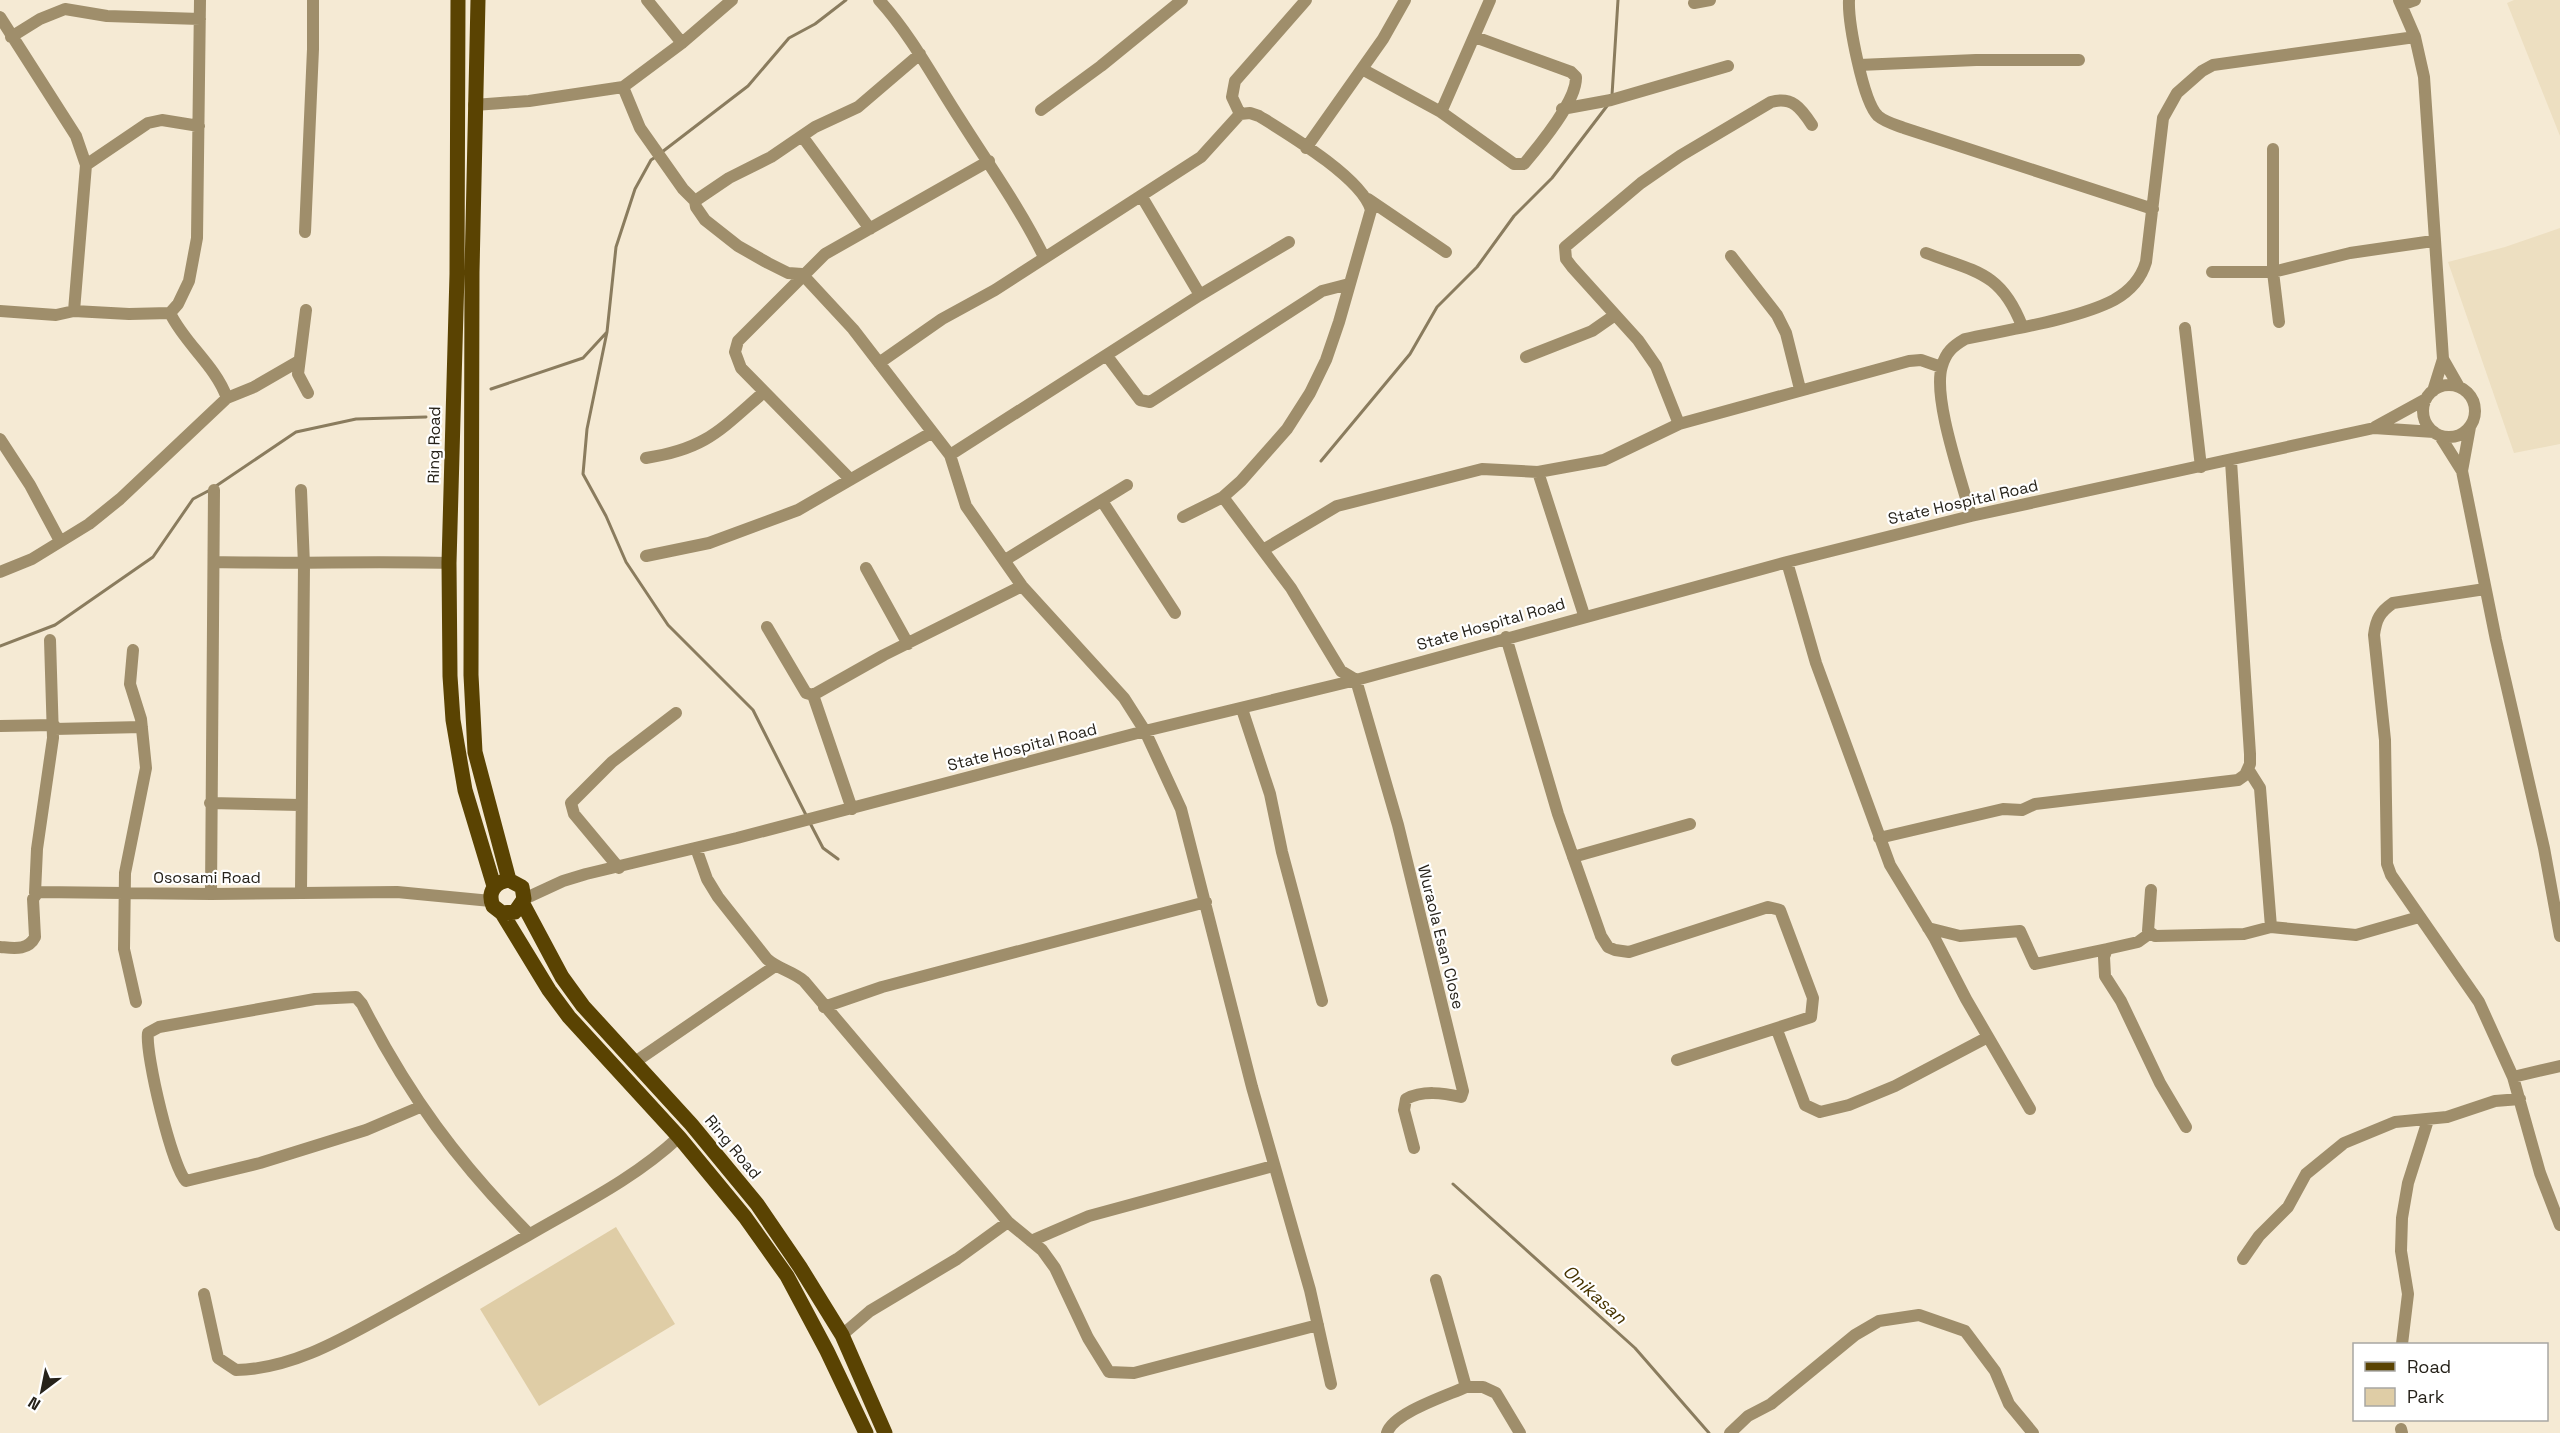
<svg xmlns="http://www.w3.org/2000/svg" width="2560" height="1433" font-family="'Space Grotesk',sans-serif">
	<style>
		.built { fill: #eddfc1 }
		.green { fill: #dfcda6 }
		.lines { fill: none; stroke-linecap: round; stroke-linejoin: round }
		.stream { stroke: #8a7c5e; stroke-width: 3 }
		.minor { stroke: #9f8e6b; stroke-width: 12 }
		.primary { stroke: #5a4302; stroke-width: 15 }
		.labels { text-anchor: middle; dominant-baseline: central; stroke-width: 4.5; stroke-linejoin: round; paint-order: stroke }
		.street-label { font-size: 16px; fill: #26221a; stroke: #fff }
		.water-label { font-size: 18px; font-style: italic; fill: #473400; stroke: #fff }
	</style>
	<rect width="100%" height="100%" fill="#f5ead4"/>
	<path class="built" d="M2514 0H2560V136L2507 3Z
		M2560 228V444L2514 453 2448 262 2505 247Z"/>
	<path class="green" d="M616 1227 675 1324 539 1406 480 1309Z"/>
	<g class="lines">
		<path class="stream" d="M1612 95 1618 0
			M662 152 748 86 789 38 815 24 846 0
			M607 332 587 429 583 474 606 516 626 562 668 625 753 710 807 817
			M491 389 583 358 607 332 616 247 635 189 651 160 657 156
			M1321 461 1410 354 1437 307 1477 267 1514 216 1552 178 1607 106
			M216 486 296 432 356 419 426 417
			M0 646 55 625 153 557 193 499 210 490
			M810 823 823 848 838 859
			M1453 1184 1635 1348 1709 1433"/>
		<path class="minor" d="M647 0 682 43
			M879 0C911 35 934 79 960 119 989 165 1020 208 1044 257
			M1849 0C1848 22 1863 102 1878 116 1885 122 1896 125 1904 128L2153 209
			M2399 0 2415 37 2424 77 2443 359 2433 391
			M1694 3 1710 0
			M2401 5 2415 0
			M0 17 76 136 86 165 74 311
			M11 37 40 19 65 9 107 16 200 19
			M1859 65 1976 60H2079
			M1362 69 1441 112 1514 164H1524C1539 146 1577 101 1576 77L1571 72 1475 37
			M623 87 640 128 683 189 695 201 696 207 705 220 738 246 768 263 788 273 802 274 853 329 950 455 966 506 1022 586 1124 698 1145 731 1181 809 1252 1087 1310 1290 1331 1384
			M474 105 529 101 623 87 682 43 732 0
			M1562 109 1611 100 1728 66
			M1041 110 1101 66 1182 0
			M1441 112 1490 0
			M802 136 870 229
			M1306 148 1383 39 1405 0
			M2273 149V272L2279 322
			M86 165 148 123 162 120 199 126
			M1142 197 1200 295
			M1368 199 1446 252
			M695 201 729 178 771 157 815 127 858 107 920 54
			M305 232 313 49V0
			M1926 253C1976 272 2001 272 2022 326
			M1731 256 1777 315 1786 333 1800 389
			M2212 272H2273L2350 253 2433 241
			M306 310 298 374 308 393
			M0 311 56 315 74 311 129 314 170 313 178 304 189 281 197 238 200 0
			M2185 328 2201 467
			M1107 356 1140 400 1150 402 1322 291 1349 284
			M1526 357 1592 331 1615 315
			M2443 359 2459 387
			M879 363 942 319 995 290 1201 157 1240 114 1232 97 1235 81 1306 0
			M2423 411a26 26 0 1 1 52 0a26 26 0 1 1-52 0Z
			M227 398 254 387 299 361
			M1679 424 1656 366 1638 340 1572 267 1566 259 1565 247 1641 183 1680 156 1771 102C1792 96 1801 108 1812 125
			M2375 427 2426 399
			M2440 436 2462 471 2496 640 2544 848 2560 936
			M0 439 30 485 60 541
			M950 455 1200 295 1289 242
			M646 458C706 449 720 430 764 392
			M2462 471 2470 427
			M1538 472 1584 615
			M850 479 741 368 735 352 738 341 825 254 989 161
			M1223 497 1291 588 1341 671 1356 680 1398 825 1463 1091 1461 1097C1443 1093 1423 1090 1406 1099L1404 1110 1414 1148
			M1102 501 1175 613
			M1971 516C1962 481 1932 398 1942 366 1946 352 1953 346 1965 339 2007 330 2078 319 2114 300 2130 291 2141 279 2146 262L2163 118 2177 93 2202 71 2213 65 2415 37
			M1183 517 1223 497 1241 481 1287 429 1310 393 1326 360 1339 322 1371 210C1362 178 1288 134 1259 116L1250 113 1240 114
			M1263 550 1337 506 1482 469 1538 472 1604 460 1679 424 1909 361 1921 360 1941 367
			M646 556 709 543 798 510 931 433
			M1005 560 1127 485
			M214 562C293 564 371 561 449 563
			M1787 562 1816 663 1890 865 1935 939 1966 999 2030 1109
			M866 568 908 644
			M0 572 32 559 89 524 120 499 227 398C215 365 185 344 170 313
			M2485 589 2393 603C2380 612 2376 619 2374 635L2385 740 2387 864 2391 875 2479 1002 2513 1077 2540 1173 2560 1225
			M767 627 806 693 813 695 852 809
			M1506 637 1558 814 1601 936 1608 947 1615 950 1629 952 1768 907 1780 910 1813 998 1811 1017 1677 1060
			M133 650 130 684 141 719 146 768 125 873 124 949 136 1002
			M813 695 884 655 1022 586
			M1242 709 1270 794 1282 852 1322 1001
			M0 726 54 725
			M54 729 142 727
			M2248 769 2260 788 2271 927
			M210 803 300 805
			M1879 838 2003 809 2022 810 2035 804 2238 780 2245 775 2250 764V754L2231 461
			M696 848 707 879 718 897 767 959C778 969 792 971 804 981L1008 1222 1042 1250 1055 1268 1088 1338 1109 1372 1134 1373 1318 1325
			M1573 857 1690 824
			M619 868 574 814 571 803 612 762 676 713
			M2151 890 2148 931 2155 936 2244 934 2271 927 2356 935 2419 917
			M301 892 304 565 301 490
			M35 893 37 849 53 738 50 640
			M211 894 214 490
			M524 899 563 881 586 874 737 838 1145 731 1356 680 1787 562 1971 516 2374 428 2434 432
			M1928 928 1960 936 2020 931 2035 964 2107 949
			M2149 934 2138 942 2107 949 2104 957 2105 976 2121 1001 2160 1083 2186 1127
			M0 947C13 948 28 951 35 937L33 899 38 892 211 894 397 892 491 901
			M824 1007 882 987 1206 902
			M1777 1030 1805 1105 1820 1112 1849 1105 1895 1086 1988 1037
			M635 1062 775 966
			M2513 1077 2560 1066
			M420 1107 366 1130 260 1163 186 1181C172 1167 145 1054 148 1033L159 1027 315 999 356 997 362 1004C409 1096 457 1161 529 1234
			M1031 1241 1089 1216 1273 1166
			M2243 1259 2259 1236 2288 1207 2306 1174 2344 1143 2395 1122 2447 1117 2495 1101 2520 1099
			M1436 1280 1466 1387
			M204 1294 218 1358 236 1370C297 1369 352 1333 404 1305 445 1282 486 1259 527 1236 580 1205 634 1179 679 1137
			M842 1335 870 1311 957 1259 1008 1222
			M2402 1344 2408 1294 2401 1251 2402 1218 2408 1183 2428 1120
			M2401 1429 2402 1433
			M1387 1433C1393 1413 1446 1396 1466 1387H1483L1496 1393 1520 1433
			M1730 1433 1748 1416 1771 1404 1855 1335 1879 1321 1919 1315 1965 1331 1995 1371 2009 1404 2033 1433"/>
		<path class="primary" d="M458 0 457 274 449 563 450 676 453 720 465 790 494 886
			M478 0 472 272 471 675 475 752 509 880
			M523 904 562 977 583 1006 691 1124 757 1204 800 1267 842 1335 885 1433
			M502 913 515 912 524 899 522 887 509 880C495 882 487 892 493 906L502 913 549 990 569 1017 679 1137 745 1217 787 1276 827 1351 866 1433"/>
	</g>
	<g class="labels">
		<g class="street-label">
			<text transform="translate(434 445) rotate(-89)">Ring Road</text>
			<text transform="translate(1963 502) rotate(-13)">State Hospital Road</text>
			<text transform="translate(1491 624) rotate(-16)">State Hospital Road</text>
			<text transform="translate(1022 747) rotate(-14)">State Hospital Road</text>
			<text x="207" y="877">Ososami Road</text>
			<text transform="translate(1441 937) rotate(76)">Wuraola Esan Close</text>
			<text transform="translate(733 1147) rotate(50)">Ring Road</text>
		</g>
		<g class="water-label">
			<text transform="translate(1595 1294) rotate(42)">Onikasan</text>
		</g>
	</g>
	<rect x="2353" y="1343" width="195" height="78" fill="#ffffff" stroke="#a8a7a3" stroke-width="1.5"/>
	<rect x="2365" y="1362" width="30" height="9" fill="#5a4302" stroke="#a8a7a3" stroke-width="1.5"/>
	<text x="2407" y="1373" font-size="18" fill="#26221a">Road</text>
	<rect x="2365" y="1388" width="30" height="18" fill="#dfcda6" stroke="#a8a7a3" stroke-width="1.5"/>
	<text x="2407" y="1403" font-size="18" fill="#26221a">Park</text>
	<g transform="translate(42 1391) rotate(212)" stroke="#ffffff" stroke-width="4.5" paint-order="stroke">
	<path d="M0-4.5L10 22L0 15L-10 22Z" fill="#26221a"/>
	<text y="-9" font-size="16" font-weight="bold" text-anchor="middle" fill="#26221a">N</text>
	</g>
</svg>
